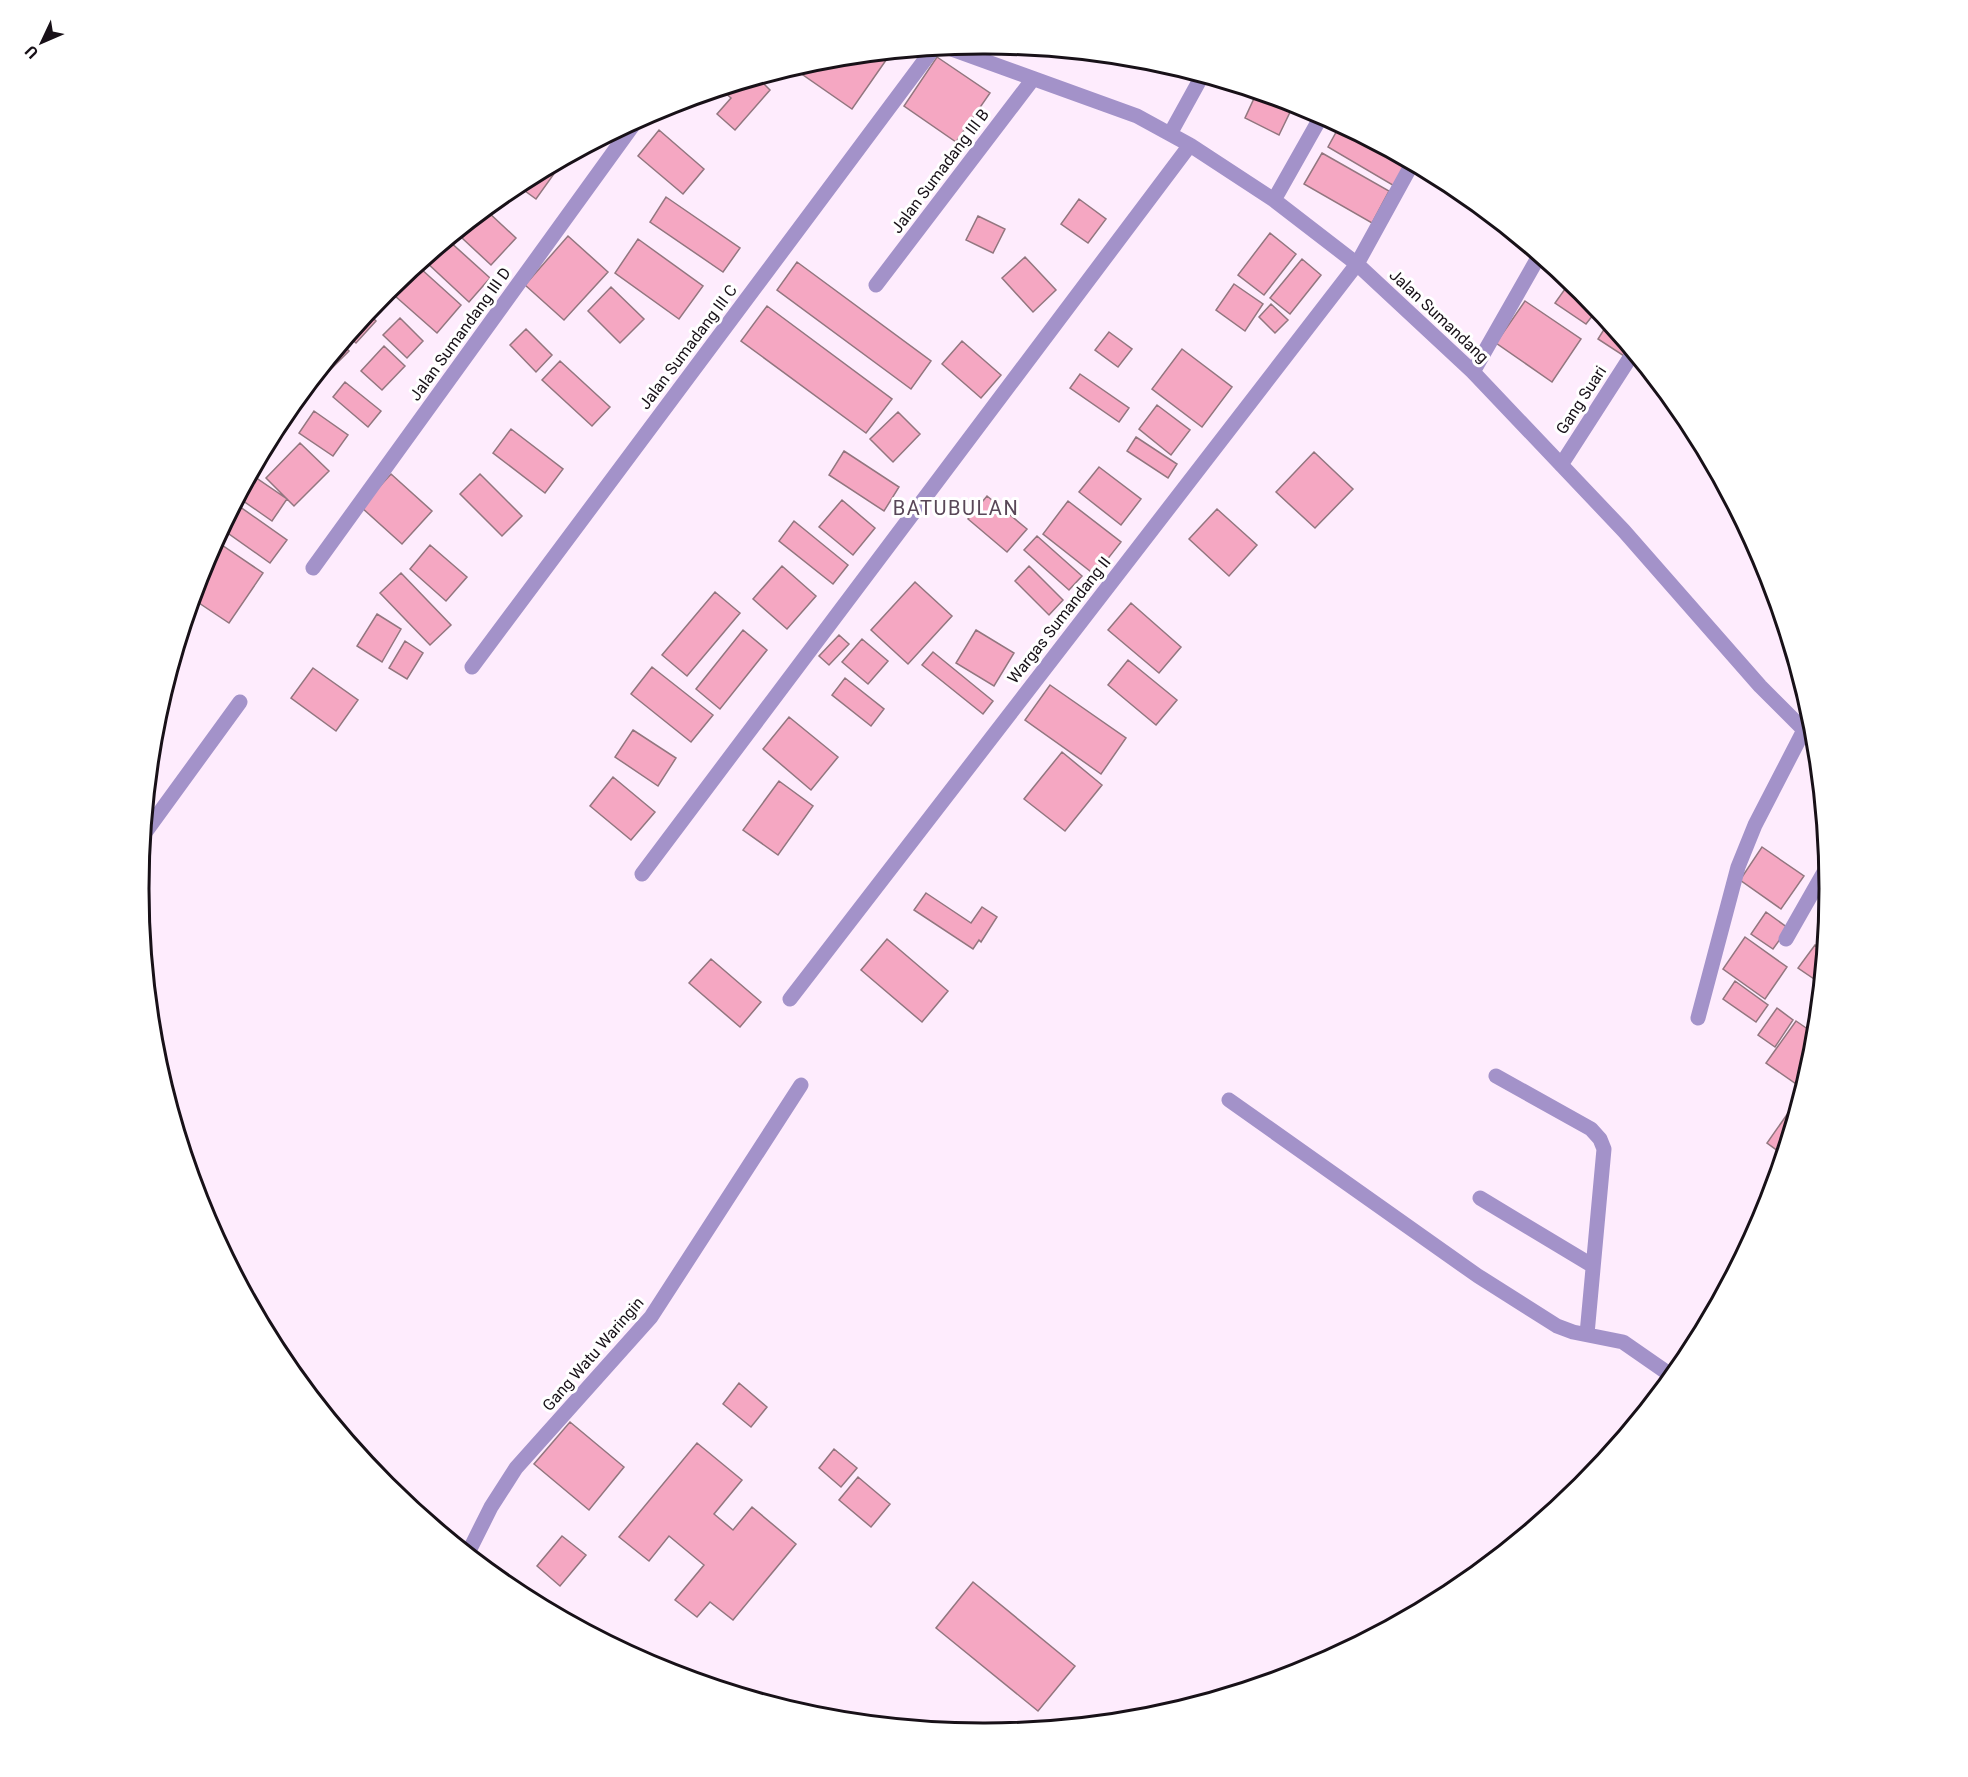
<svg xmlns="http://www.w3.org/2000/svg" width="1968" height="1777" font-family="Roboto,sans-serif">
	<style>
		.building { fill: #f5a7c2; stroke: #92767f; stroke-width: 1.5 }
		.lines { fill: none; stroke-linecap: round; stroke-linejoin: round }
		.minor { stroke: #a392c9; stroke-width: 15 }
		.labels { text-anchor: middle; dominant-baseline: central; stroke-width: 6; stroke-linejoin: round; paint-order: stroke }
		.street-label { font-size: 16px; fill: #181118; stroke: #fff }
		.quarter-label { font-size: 20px; letter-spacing: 1.5px; fill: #594758; stroke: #fff }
		.rim { fill: none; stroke: #181118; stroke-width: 3 }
	</style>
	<rect width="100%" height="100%" fill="#feecfd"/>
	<path class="building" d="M891 53 852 109 793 68 819 60Z
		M937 57 990 93 956 142 904 106Z
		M758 78 770 90 735 130 717 114 731 98 721 89Z
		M1257 92 1294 104 1279 135 1245 118Z
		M1340 125 1409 162 1396 187 1328 147Z
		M659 130 704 169 683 194 638 156Z
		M1322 153 1389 191 1372 223 1304 184Z
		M558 162 561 164 536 199 517 185Z
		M666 197 740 248 723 272 650 222Z
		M1079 199 1106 219 1088 243 1061 224Z
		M487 211 516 238 491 265 462 238Z
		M978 216 1005 229 993 253 966 240Z
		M1270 233 1296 254 1264 295 1238 275Z
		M568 236 608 272 564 320 525 285Z
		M638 239 703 286 679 319 615 273Z
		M448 240 490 278 469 302 424 260Z
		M1025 257 1056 290 1033 312 1002 278Z
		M1302 259 1321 275 1290 314 1270 298Z
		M797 262 931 361 911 389 777 290Z
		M420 268 461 305 437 333 395 296Z
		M1570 282 1582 291 1597 310 1586 324 1555 303Z
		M1234 284 1263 304 1245 331 1216 310Z
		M611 287 644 319 620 343 588 311Z
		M1525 301 1581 339 1552 382 1496 343Z
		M1271 304 1288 320 1275 333 1259 317Z
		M767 306 892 399 866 433 741 341Z
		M368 313 376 321 356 343 349 337Z
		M400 318 423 341 407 358 383 335Z
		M1608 323 1629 349 1624 356 1598 339Z
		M526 329 552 355 536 372 510 345Z
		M1109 332 1132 349 1118 367 1095 350Z
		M962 341 1001 375 981 398 942 364Z
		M343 345 349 351 321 379 317 375Z
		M384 346 405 366 382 390 361 371Z
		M1182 349 1232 387 1202 427 1152 389Z
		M560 361 610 407 592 426 542 380Z
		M1080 374 1129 408 1119 422 1070 388Z
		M345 382 381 411 368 427 333 397Z
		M1157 405 1190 430 1171 455 1139 429Z
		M314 411 348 435 333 456 299 433Z
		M898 412 920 434 893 462 870 439Z
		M511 429 563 469 545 493 493 453Z
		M1136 437 1177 464 1168 478 1127 451Z
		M300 443 329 471 294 506 266 478Z
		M844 451 899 487 884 511 829 475Z
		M1314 452 1353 489 1315 528 1276 492Z
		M1099 467 1141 499 1121 525 1079 492Z
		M391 474 432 511 402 544 361 507Z
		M480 474 522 516 502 536 460 494Z
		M252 475 287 499 272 521 239 498Z
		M987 496 1027 529 1007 552 968 519Z
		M842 500 875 528 853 555 819 527Z
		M1068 501 1121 542 1095 575 1043 534Z
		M236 504 287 540 270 563 222 529Z
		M1217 509 1257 545 1229 576 1189 539Z
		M794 521 848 565 833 584 779 541Z
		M1037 536 1082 576 1069 590 1024 550Z
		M216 541 263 573 229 623 193 599 203 565Z
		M430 545 467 577 446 601 410 569Z
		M782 566 816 596 787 629 753 599Z
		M1029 566 1063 600 1049 615 1015 581Z
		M401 573 451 625 430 645 380 593Z
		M915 582 952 616 908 664 871 630Z
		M715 592 740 613 687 676 662 655Z
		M1131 603 1181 647 1159 673 1108 630Z
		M377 614 401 629 382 662 357 646Z
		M743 630 767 650 720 709 696 689Z
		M976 630 1014 653 994 686 956 663Z
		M839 635 849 644 829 665 819 656Z
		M862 639 888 661 868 684 842 662Z
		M405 641 423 653 407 679 389 668Z
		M933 652 993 701 983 714 922 665Z
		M1128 660 1177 700 1156 725 1108 685Z
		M652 667 713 715 691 742 631 694Z
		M313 668 358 700 336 731 291 698Z
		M845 678 884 709 871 726 832 695Z
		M1050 685 1126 738 1101 774 1025 720Z
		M789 717 838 757 811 790 763 749Z
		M633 730 676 758 658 786 615 757Z
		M1062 752 1102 785 1065 831 1024 799Z
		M613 777 655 812 631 840 590 806Z
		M779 781 813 806 778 855 743 830Z
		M1762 847 1804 876 1781 909 1740 880Z
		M926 893 971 923 982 907 997 917 981 942 979 940 973 949 914 910Z
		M1766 912 1788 928 1773 949 1751 934Z
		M1745 937 1787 967 1765 999 1723 969Z
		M887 939 948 991 922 1022 861 970Z
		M1815 945 1823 950 1820 983 1798 968Z
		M711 959 761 1002 740 1027 689 983Z
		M1735 981 1768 1005 1756 1022 1723 999Z
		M1777 1008 1793 1020 1775 1047 1758 1035Z
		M1796 1021 1815 1034 1813 1054 1802 1088 1766 1063Z
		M1798 1099 1799 1100 1782 1154 1767 1143Z
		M739 1383 767 1407 751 1427 723 1404Z
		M570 1422 624 1467 589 1510 534 1464Z
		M697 1443 742 1480 714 1514 733 1530 752 1507 796 1544 733 1620 710 1602 697 1617 675 1600 704 1565 669 1536 649 1561 619 1537Z
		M834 1449 857 1468 841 1487 819 1468Z
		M858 1477 890 1504 871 1527 839 1500Z
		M562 1536 586 1555 560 1586 537 1566Z
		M973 1582 1075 1666 1038 1711 936 1628Z"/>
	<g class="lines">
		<path class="minor" d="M946 47 1137 116 1190 145 1274 200 1357 264 1473 372 1624 531 1760 686 1804 730 1814 737
			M1170 134 1202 76
			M1274 200 1322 115
			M876 285 1033 79
			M1473 372 1539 256
			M1561 465 1633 353
			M313 568 636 121
			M472 667 933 49
			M144 834 240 702
			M642 874 1190 145
			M1786 939 1827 867
			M790 999 1357 264 1412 164
			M1698 1018 1738 867 1755 825 1804 730
			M1496 1076 1591 1129 1600 1139 1604 1149 1587 1334
			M1229 1100 1478 1276 1557 1326 1573 1332 1623 1342 1672 1376
			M1480 1198 1593 1266
			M468 1553 491 1507 516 1468 651 1317 801 1085"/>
	</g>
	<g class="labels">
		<g class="street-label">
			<text transform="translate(940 171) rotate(-53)">Jalan Sumadang III B</text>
			<text transform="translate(1439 316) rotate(43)">Jalan Sumandang</text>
			<text transform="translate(460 334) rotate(-54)">Jalan Sumandang III D</text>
			<text transform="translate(688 347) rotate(-53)">Jalan Sumadang III C</text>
			<text transform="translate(1581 400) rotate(-57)">Gang Suari</text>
			<text transform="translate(1059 620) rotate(-52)">Wargas Sumandang II</text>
			<text transform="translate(593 1354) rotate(-49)">Gang Watu Waringin</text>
		</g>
		<g class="quarter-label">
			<text x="956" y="508">BATUBULAN</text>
		</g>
	</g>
	<path d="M0 0H1968V1777H0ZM983 54H985A834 834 0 0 1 1819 888V889A834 834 0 0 1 985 1723H983A834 834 0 0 1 149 889V888A834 834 0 0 1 983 54Z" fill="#fff" fill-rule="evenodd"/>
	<path class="rim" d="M983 54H985A834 834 0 0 1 1819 888V889A834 834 0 0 1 985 1723H983A834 834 0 0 1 149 889V888A834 834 0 0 1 983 54Z"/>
	<g transform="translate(42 42) rotate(226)" stroke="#ffffff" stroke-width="4.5" paint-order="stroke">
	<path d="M0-4.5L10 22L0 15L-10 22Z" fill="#181118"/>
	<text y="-9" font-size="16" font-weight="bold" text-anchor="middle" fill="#181118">U</text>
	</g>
</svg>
